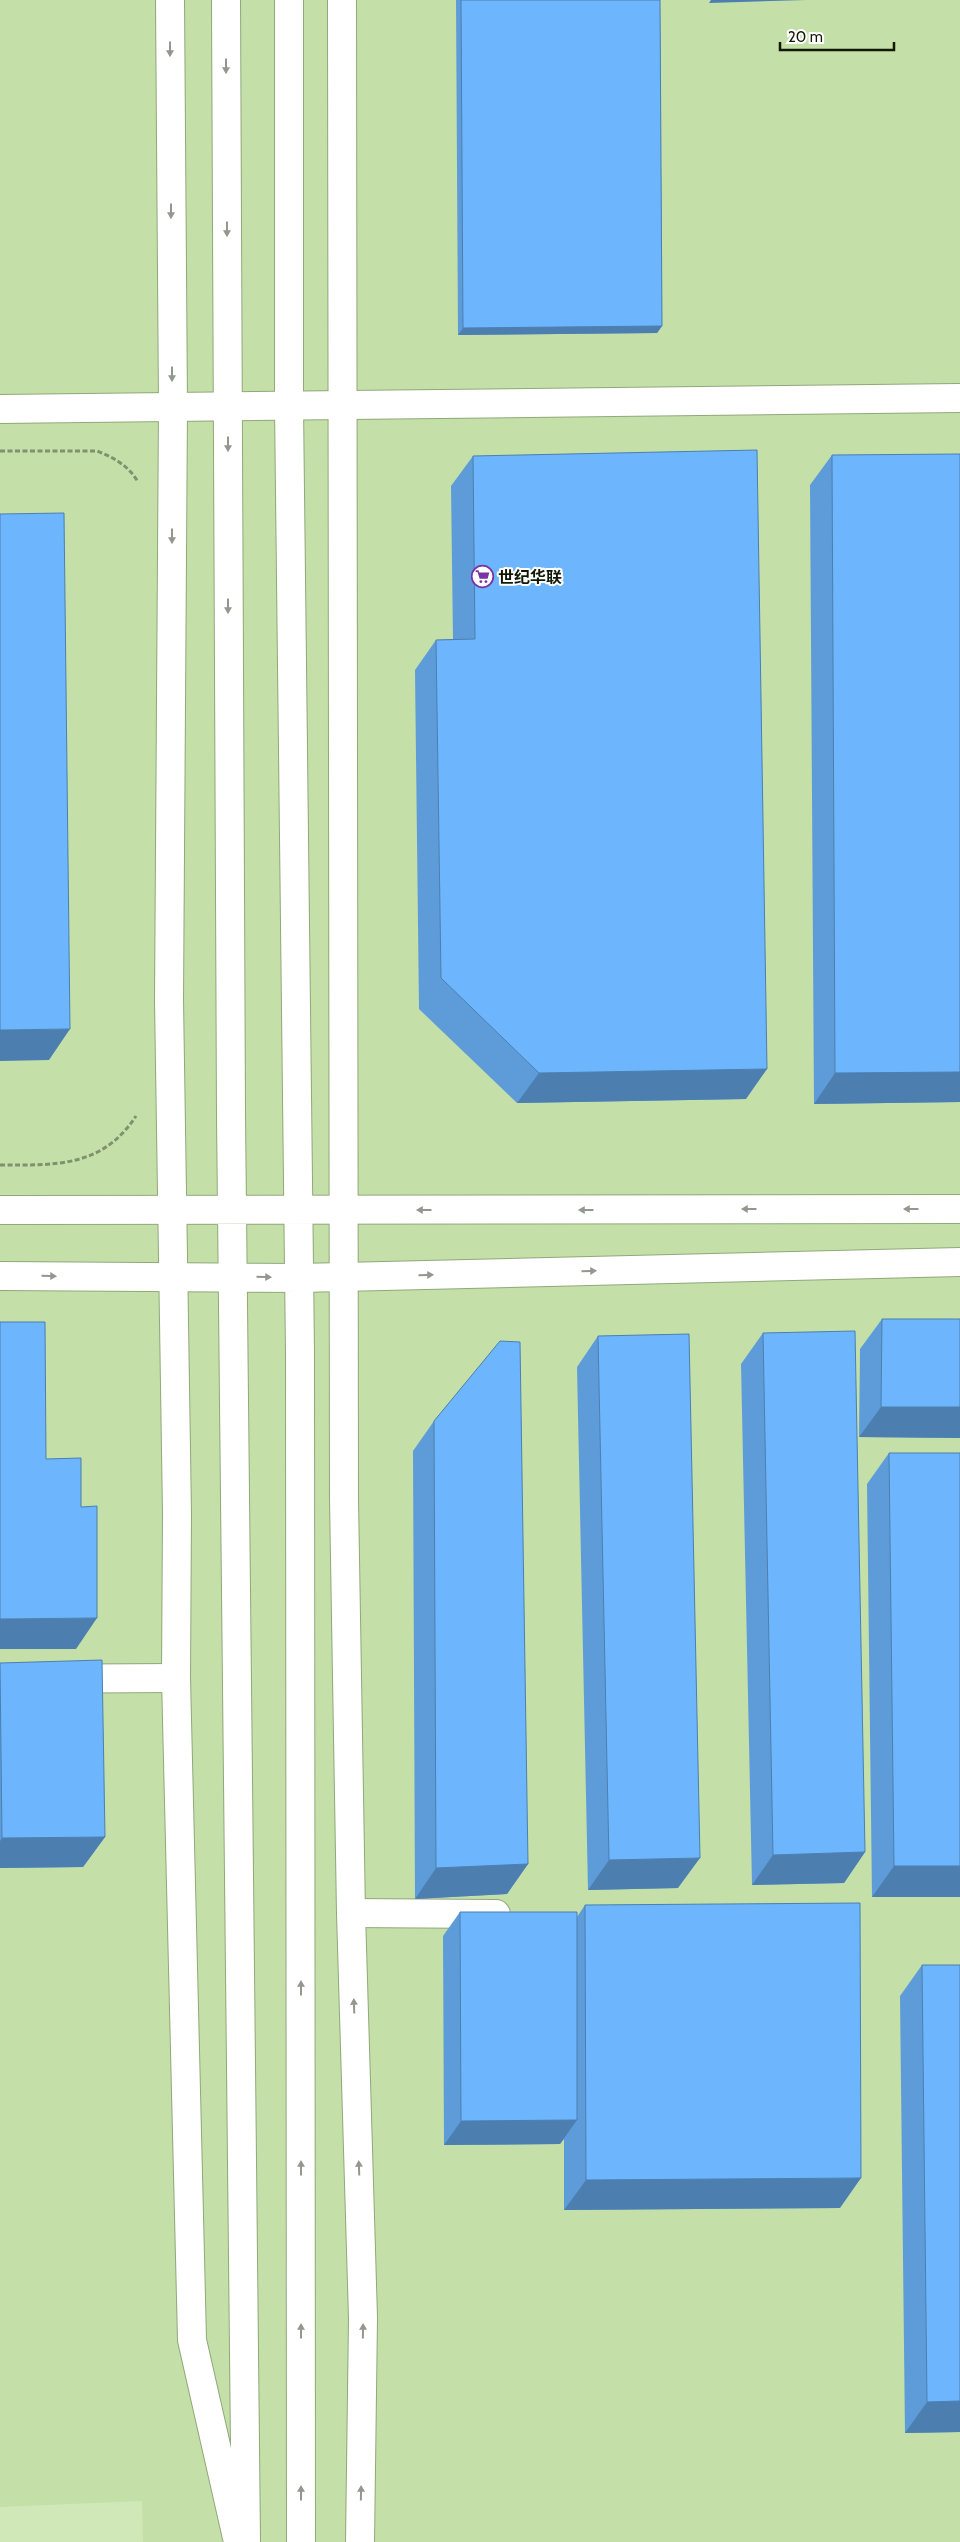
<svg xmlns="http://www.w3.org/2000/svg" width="960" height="2542" font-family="Cabin,'Noto Sans SC',sans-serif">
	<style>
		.built { fill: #c4dfa8 }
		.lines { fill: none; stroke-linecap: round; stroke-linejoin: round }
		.minor-casing { stroke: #91a87a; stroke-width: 30 }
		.tertiary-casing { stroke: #91a87a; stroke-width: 30 }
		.secondary-casing { stroke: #91a87a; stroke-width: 30 }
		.path { stroke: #80916e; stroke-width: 3; stroke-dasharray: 5 2.5; stroke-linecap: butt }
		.minor { stroke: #fff; stroke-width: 28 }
		.tertiary { stroke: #fff; stroke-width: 28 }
		.secondary { stroke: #fff; stroke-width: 28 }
		.wall { fill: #5e9cd9 }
		.shaded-wall { fill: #4c7fb0 }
		.building { fill: #6db5fc; stroke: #4c7fb0 }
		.oneway { fill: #93978f }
		.labels { text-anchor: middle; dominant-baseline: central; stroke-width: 4; stroke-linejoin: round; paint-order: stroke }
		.poi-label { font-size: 16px; font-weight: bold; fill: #101806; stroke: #fff; text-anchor: start }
	</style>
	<rect width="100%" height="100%" fill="#d0e8b8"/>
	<path class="built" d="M0 0H960V2542H143L142 2501 0 2507Z"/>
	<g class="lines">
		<defs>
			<path id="minor" d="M0 409 960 398
				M0 1679 176 1678
				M351 1913 496 1914"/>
			<path id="tertiary" d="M170 0 173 407 169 1000 177 1514 176 1678 192 2340 238 2542
				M342 0 344 1499 351 1913 363 2318 360 2542"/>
			<path id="secondary" d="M226 0 231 1115 246 2542
				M289 0V406L300 1354 301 2542
				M0 1210 960 1209
				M0 1276 300 1278 960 1262"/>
		</defs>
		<use href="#minor" class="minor-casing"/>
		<use href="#tertiary" class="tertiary-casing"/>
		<use href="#secondary" class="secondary-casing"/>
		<path class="path" d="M0 451H97C113 457 129 466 138 482
			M0 1165C55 1165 102 1168 136 1116"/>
		<use href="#minor" class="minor"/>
		<use href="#tertiary" class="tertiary"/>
		<use href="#secondary" class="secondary"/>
	</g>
	<path class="wall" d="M456 0H660L662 326 657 333 458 335Z
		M832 455 960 1102 814 1104 810 485Z
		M473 456 746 1099 517 1103 419 1009 415 670 436 640 453 639 451 486Z
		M882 1319H960V1438L859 1437 860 1349Z
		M763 1333 865 1852 844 1883 752 1885 741 1364Z
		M598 1336 678 1888 588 1890 577 1367Z
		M434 1421 528 1864 507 1894 415 1899 413 1451Z
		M889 1453 960 1897H872L867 1484Z
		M0 1663 105 1837 83 1867 0 1868Z
		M585 1905 840 2208 564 2210V2139L560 2144 444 2145 443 1936 460 1912 577 1917Z
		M922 1965 960 2432 905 2433 900 1996Z"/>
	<path class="shaded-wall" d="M711 0H806L709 3Z
		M662 326 657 333 458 335 463 328Z
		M70 1029 49 1060 0 1061V1030Z
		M767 1069 746 1099 517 1103 539 1073Z
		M960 1072V1102L814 1104 835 1073Z
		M881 1407H960V1438L859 1437Z
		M97 1618 76 1649H0V1619Z
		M105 1837 83 1867 0 1868V1841L2 1838Z
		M865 1852 844 1883 752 1885 773 1855Z
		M700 1858 678 1888 588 1890 609 1860Z
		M528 1864 507 1894 415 1899 436 1868Z
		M894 1866H960V1897H872Z
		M577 2120 560 2144 444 2145 461 2121Z
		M861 2178 840 2208 564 2210 586 2180Z
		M960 2401V2432L905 2433 927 2402Z"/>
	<path class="building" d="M461 0H660L662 326 463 328Z
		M757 450 767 1069 539 1073 441 978 436 640 475 639 473 456Z
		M960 454V1072L835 1073 832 455Z
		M64 513 70 1029 0 1030V514Z
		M882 1319H960V1407H881Z
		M0 1322H45L46 1459 81 1458V1507L97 1506V1618L0 1619Z
		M855 1331 865 1852 773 1855 763 1333Z
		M689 1334 700 1858 609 1860 598 1336Z
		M500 1341 520 1342 528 1864 436 1868 434 1421Z
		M889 1453H960V1866H894Z
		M102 1660 105 1837 2 1838 0 1663Z
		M860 1903 861 2178 586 2180 585 1905Z
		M460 1912H577V2120L461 2121Z
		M922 1965H960V2401L927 2402Z"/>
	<defs><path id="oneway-solid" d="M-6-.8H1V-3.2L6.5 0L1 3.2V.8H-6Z" transform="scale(1.25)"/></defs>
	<g class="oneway">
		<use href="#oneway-solid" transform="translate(170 49) rotate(90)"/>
		<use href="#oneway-solid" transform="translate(226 66) rotate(90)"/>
		<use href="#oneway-solid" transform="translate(171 211) rotate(90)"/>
		<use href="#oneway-solid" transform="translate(227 229) rotate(90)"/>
		<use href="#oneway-solid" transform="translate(172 374) rotate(90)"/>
		<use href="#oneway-solid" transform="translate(228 444) rotate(90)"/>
		<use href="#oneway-solid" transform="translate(172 536) rotate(90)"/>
		<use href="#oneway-solid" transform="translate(228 606) rotate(90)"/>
		<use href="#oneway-solid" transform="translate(749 1209) rotate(180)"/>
		<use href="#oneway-solid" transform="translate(911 1209) rotate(180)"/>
		<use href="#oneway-solid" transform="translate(424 1210) rotate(180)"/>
		<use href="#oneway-solid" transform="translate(586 1210) rotate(180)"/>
		<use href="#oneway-solid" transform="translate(589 1271) rotate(-1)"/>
		<use href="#oneway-solid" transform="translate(426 1275) rotate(-1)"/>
		<use href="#oneway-solid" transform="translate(49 1276) rotate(1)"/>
		<use href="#oneway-solid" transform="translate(264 1277) rotate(1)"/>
		<use href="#oneway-solid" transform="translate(301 1988) rotate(-90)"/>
		<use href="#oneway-solid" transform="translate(354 2006) rotate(-92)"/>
		<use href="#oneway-solid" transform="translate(301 2168) rotate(-90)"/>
		<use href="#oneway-solid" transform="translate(359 2168) rotate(-92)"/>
		<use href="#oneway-solid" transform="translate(301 2331) rotate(-90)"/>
		<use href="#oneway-solid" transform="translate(363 2331) rotate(-89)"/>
		<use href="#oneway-solid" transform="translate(301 2493) rotate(-90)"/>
		<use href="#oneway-solid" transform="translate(361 2493) rotate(-89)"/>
	</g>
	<defs>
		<symbol id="supermarket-ring" viewBox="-11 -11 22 22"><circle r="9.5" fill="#fff" stroke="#7a33a6" stroke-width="1.5"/><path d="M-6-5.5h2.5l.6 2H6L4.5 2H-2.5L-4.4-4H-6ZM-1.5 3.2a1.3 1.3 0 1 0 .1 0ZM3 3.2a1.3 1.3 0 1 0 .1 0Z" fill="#7a33a6"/></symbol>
	</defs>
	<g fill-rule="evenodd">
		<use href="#supermarket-ring" x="470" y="564" width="25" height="25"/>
	</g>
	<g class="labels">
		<g class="poi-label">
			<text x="498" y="577">世纪华联</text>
		</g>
	</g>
	<path d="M780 42v8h114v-8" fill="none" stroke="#101806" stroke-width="2.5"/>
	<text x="788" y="42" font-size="15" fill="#101806" stroke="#ffffff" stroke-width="4" paint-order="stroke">20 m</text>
</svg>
